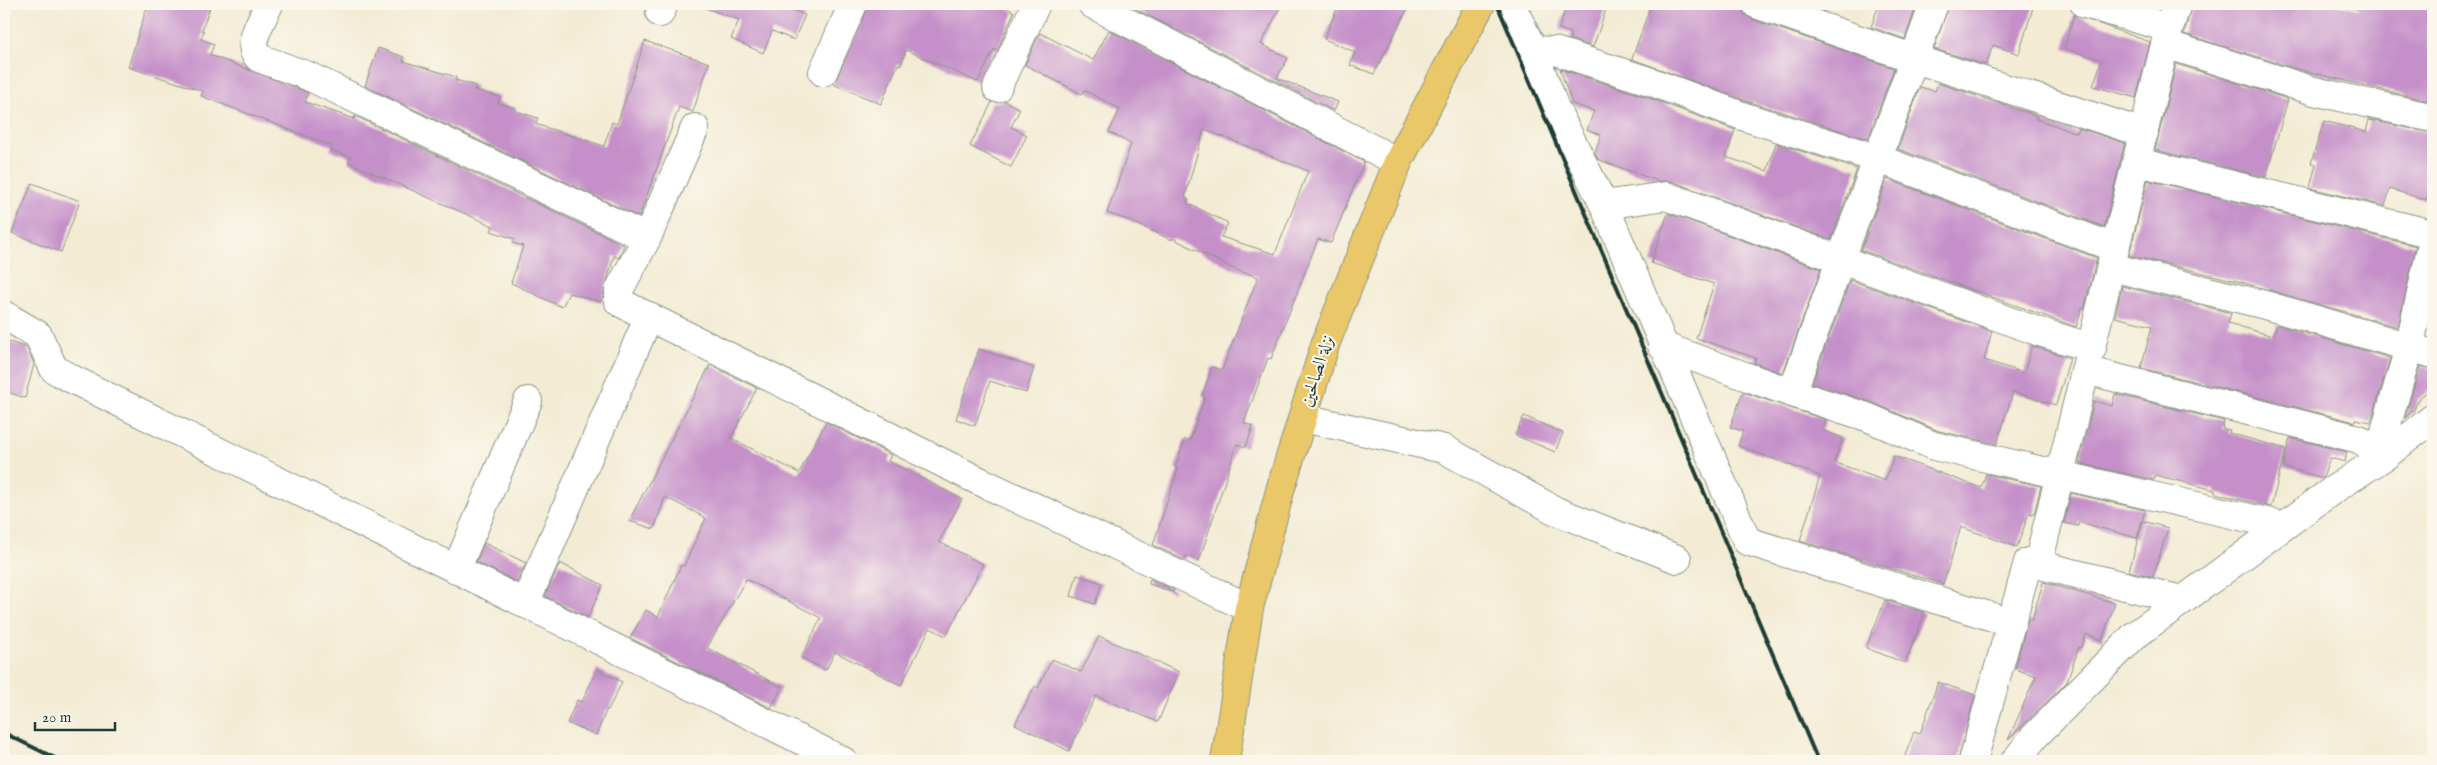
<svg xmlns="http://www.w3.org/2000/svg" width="2437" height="765" font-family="'IM FELL English',Amiri,serif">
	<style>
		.building { fill: #c590c9; fill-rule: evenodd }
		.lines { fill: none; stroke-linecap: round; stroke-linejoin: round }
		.minor-casing { stroke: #899484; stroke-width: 30 }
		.major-casing { stroke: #899484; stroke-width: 30 }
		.minor { stroke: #fff; stroke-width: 28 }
		.major { stroke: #eac769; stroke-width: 28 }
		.rail { stroke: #1f3d34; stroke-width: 4 }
		.labels { text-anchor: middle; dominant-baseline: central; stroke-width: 4; stroke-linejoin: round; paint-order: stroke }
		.street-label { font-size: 18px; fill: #1f3d34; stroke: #fbf7ec }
	</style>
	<rect width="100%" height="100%" fill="#fbf7ec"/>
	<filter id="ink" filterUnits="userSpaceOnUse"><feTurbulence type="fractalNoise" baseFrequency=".02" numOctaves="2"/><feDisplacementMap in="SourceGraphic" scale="10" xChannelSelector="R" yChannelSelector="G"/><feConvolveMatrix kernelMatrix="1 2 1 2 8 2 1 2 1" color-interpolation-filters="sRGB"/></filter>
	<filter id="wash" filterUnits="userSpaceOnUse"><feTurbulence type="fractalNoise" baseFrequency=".0096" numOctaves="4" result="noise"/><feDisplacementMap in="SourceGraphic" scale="20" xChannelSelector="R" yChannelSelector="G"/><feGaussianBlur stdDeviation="1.12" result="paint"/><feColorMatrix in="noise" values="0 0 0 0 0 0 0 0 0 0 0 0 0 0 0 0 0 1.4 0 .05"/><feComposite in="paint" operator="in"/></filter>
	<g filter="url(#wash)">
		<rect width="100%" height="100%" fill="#f3ebd4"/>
		<g id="blocks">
			<path class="building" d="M148 4H211L202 30 204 31 201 39 214 44 210 55 302 90 308 93 305 102 354 119 355 116 624 245 619 258 614 256 601 302 569 293 562 307 511 283 523 246 513 243 515 239 491 231 493 226 348 162 351 157 330 150 332 146 201 96 203 91 128 67Z
				M700 4H779L805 15 794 40 772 31 763 53 731 39 739 20 700 6Z
				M868 4H999L1014 12 997 51 994 49 978 82 906 50 901 65 898 64 881 104 833 84 837 78Z
				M1126 4H1282L1261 44 1288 58 1277 78 1338 102 1334 111Z
				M1339 4H1410L1374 74 1350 65 1355 52 1324 39Z
				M1567 4H1608L1593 47 1570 39 1571 33 1559 29Z
				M1651 4H1741L1744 14 1751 19 1894 68 1868 139 1750 102 1632 59Z
				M1803 4H1826L1824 11Z
				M1879 4H1917L1905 39 1871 27Z
				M1949 4H2034L2019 54 1993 45 1986 65 1934 49Z
				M2192 4H2338L2358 9 2359 4H2417L2433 9V102L2297 69 2184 34Z
				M2074 15 2150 42 2136 98 2093 86 2102 60 2064 48Z
				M1109 30 1364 162 1331 243 1318 239 1271 359 1268 358 1244 423 1253 426 1246 447 1237 444 1199 561 1186 556 1184 560 1153 545 1178 469 1175 468 1185 439 1190 441 1205 397 1202 396 1212 367 1222 370 1258 277 1236 270 1172 238V240L1128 220 1107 213 1131 144 1109 132 1120 109 1084 90 1082 94 1025 65 1040 33 1093 60ZM1204 129 1308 171 1275 254 1221 237 1228 223 1187 203 1188 199 1185 197Z
				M645 41 709 63 693 112 679 107 639 217 365 86 378 48 404 57 403 61 456 77 455 80 476 86 474 90 500 97 498 103 516 108V111L538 118 535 124 604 146 612 122 617 124Z
				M2176 64 2288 99 2266 177 2155 150Z
				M1560 69 1644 96 1735 130 1726 157 1767 171 1776 143 1857 169 1831 240 1671 181H1658L1599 160 1595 153 1601 135 1587 130 1594 111 1572 104Z
				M1938 83 2037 116 2036 119 2077 133 2079 128 2125 143 2104 227 1898 149 1920 87 1935 91Z
				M1005 101 1020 109 1011 127 1027 135 1011 167 970 146 992 102Z
				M2369 120 2433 133V177L2426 200 2390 189 2385 206 2310 188 2316 164 2311 163 2324 121 2366 132Z
				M1887 179 2097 258 2084 309 2082 308 2076 327 1861 250Z
				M2148 180 2416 246 2398 327 2241 282 2129 255Z
				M32 183 80 201 61 252 12 233Z
				M1668 213 1821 269 1783 373 1754 363 1756 358 1696 338 1714 284 1651 263Z
				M1850 280 1992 331 1984 360 2024 373 2032 346 2070 358 2056 405 2013 392 1997 444 1939 431 1873 403 1812 383Z
				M2122 286 2231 313 2228 323 2273 336 2277 325 2390 358 2371 422 2356 419 2355 422 2141 368 2152 326 2115 317Z
				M4 340 27 348 34 364 25 398 4 391Z
				M979 349 1034 368 1026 393 990 381 975 426 956 419Z
				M710 365 757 388 731 438 799 473 826 422 891 455 888 461 962 499 939 542 983 564 946 636 930 628 901 685 835 652 826 670 801 658 821 618 746 579 707 648 782 687 771 708 630 638 646 610 658 617 681 565 684 566 706 518 665 497 654 529 629 521Z
				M2420 366 2433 369V387L2418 399 2414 410 2405 418Z
				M1743 392 1826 420 1822 430 1843 438 1834 462 1885 481 1894 456 1981 488 1986 474 2041 486 2034 514 2029 513 2017 547 1961 527 1943 584 1800 541 1820 476 1738 446 1743 431 1730 427Z
				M2115 394 2224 421 2222 429 2230 430 2229 433 2286 449 2271 507 2215 493V490L2155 475 2154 480 2079 463 2094 401 2112 406Z
				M1524 416 1563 433 1555 452 1515 435Z
				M2290 438 2347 452 2345 462 2330 458 2323 478 2283 467Z
				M2071 493 2145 510 2137 538 2079 522 2078 526 2064 523Z
				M2143 521 2168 528 2153 577 2129 571Z
				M484 543 526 563 517 582 476 562Z
				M560 563 603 585 588 617 545 596Z
				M1077 575 1102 583 1095 604 1071 596Z
				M1150 579 1174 590 1173 592 1149 584Z
				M2043 582 2115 603 2102 640 2086 634 2081 648 2079 647 2067 682 2008 740 2036 676 2015 669 2028 619 2032 620Z
				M1885 600 1925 613 1905 663 1866 648Z
				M1099 636 1179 672 1158 722 1096 696 1069 751 1015 724 1035 686 1038 688 1052 659 1081 672Z
				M597 669 622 682 608 710 607 709 596 735 567 723 577 700 582 702Z
				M1938 682 1975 695 1958 761H1903L1914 732 1920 734Z"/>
		</g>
	</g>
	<g filter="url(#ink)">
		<use href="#blocks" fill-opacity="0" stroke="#899484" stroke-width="1"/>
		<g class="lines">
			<defs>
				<path id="minor" d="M269 4C263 19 244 46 259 58L308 76 647 238 619 290V302L973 478 1249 608
					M1092 4 1398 162
					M1511 4 1533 50 1555 108 1604 205 1747 541 2012 623
					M1756 4 1915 59 2144 133
					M2085 4 2169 28
					M660 13 664 4
					M2165 44 2314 91 2433 118
					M1533 50 1555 51 1649 81 1745 117 1879 159 2115 248
					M823 72 853 4
					M997 88 1036 4
					M2138 162 2433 234
					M1604 205 1666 196 2037 331 2092 348
					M647 238 695 128
					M2111 267 2265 305 2433 354
					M4 315 38 335 54 369 68 377 843 761
					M1662 346 1792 393 1867 417 1934 446 2284 526
					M2085 370 2359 439 2385 456
					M1792 393 1934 4
					M1303 418 1444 449 1556 511 1677 559
					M2385 456V431L2409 348 2433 239
					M2038 564 2169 28 2177 4
					M456 570 528 401
					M525 604 649 316
					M1973 761 2028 562 2182 600
					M2015 761 2035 736 2134 636 2333 490 2385 456 2433 418"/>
				<path id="major" d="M1225 761 1249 608 1281 487 1326 342 1398 162 1481 4"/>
			</defs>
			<use href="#minor" class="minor-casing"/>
			<use href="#major" class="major-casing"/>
			<use href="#minor" class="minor"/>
			<use href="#major" class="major"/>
			<path class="rail" d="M1497 4 1818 761
				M4 733 61 761"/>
		</g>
	</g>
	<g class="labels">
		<g class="street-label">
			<text transform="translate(1318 371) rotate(-72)">نزلة الصالحين</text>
		</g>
	</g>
	<rect width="2437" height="765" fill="none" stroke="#fbf7ec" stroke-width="20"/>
	<path d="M35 722v8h80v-8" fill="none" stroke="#1f3d34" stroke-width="2.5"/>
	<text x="42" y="722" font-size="15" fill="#1f3d34" stroke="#fbf7ec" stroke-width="4" paint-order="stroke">20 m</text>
</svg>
